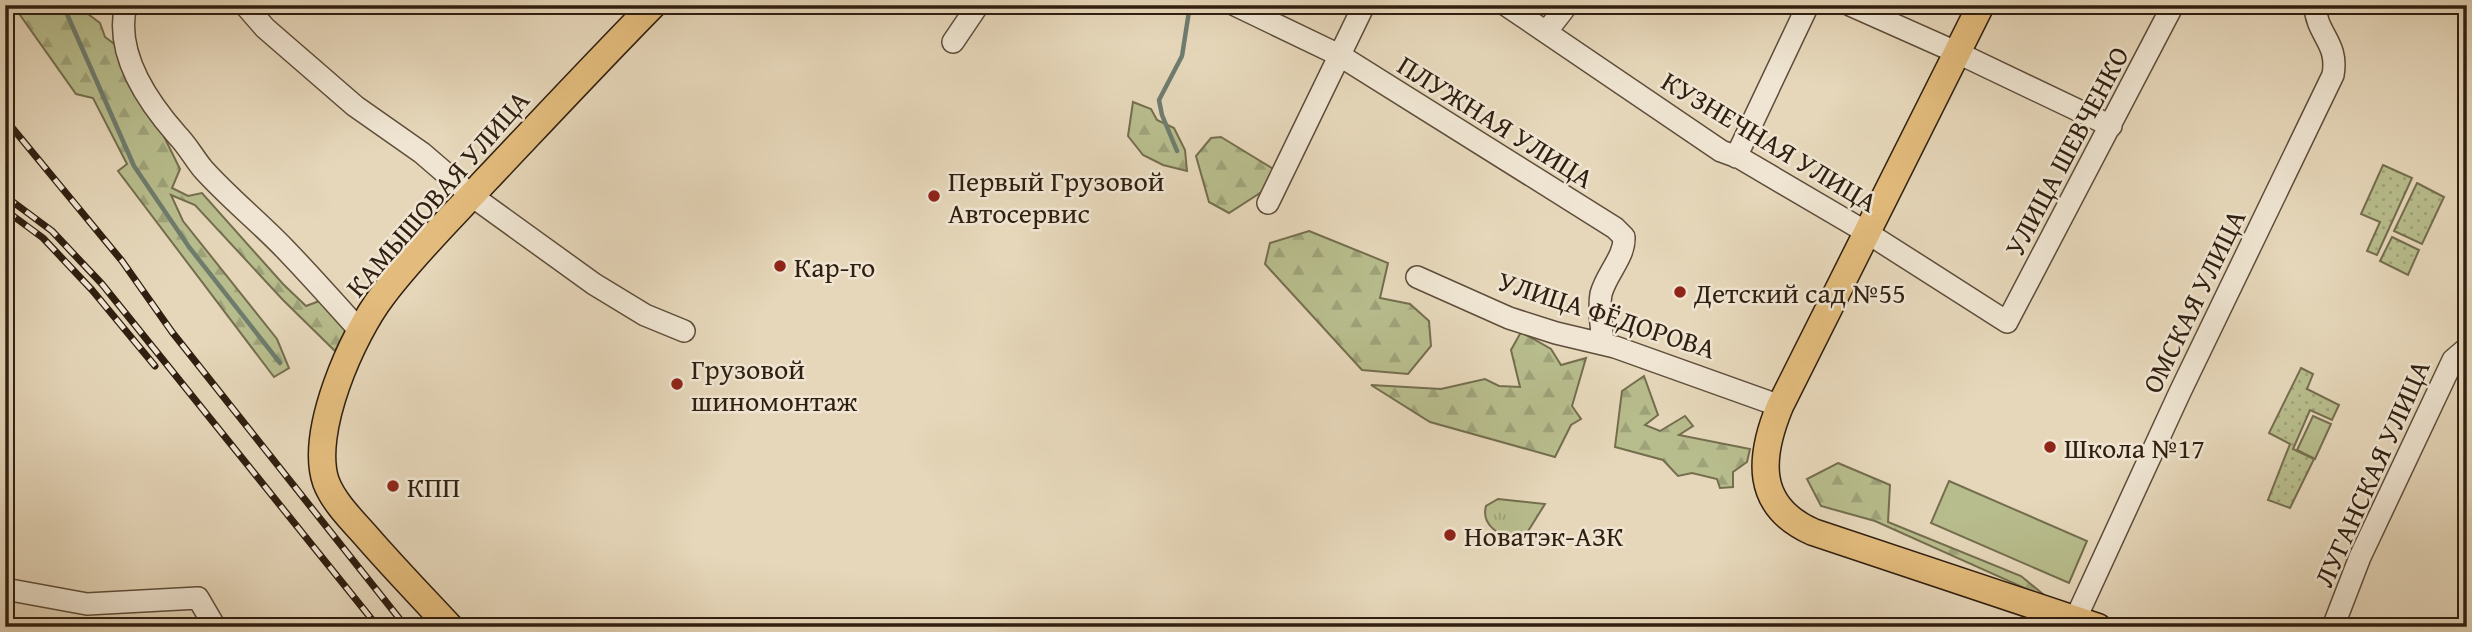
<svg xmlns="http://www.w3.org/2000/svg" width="2472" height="632" font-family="'Gentium Book Plus',serif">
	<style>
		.grass { fill: url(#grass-tufts); stroke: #746e4e; stroke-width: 2 }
		.forest { fill: url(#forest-firs); stroke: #746e4e; stroke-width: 2 }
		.park { fill: url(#park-dots); stroke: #746e4e; stroke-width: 2 }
		.pitch { fill: #b8bd8d; stroke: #746e4e; stroke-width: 2 }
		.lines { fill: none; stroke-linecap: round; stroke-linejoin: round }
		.stream { stroke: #6e7c6e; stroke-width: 4.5 }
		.minor-casing { stroke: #5e4d3a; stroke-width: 24 }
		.major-casing { stroke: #301f10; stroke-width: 29 }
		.minor { stroke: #efe5d2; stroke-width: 21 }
		.major { stroke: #e3bc7d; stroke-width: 26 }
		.rail-casing { stroke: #301f10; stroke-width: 7 }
		.rail { stroke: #efe5d2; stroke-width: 4.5; stroke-dasharray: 13; stroke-linecap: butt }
		.poi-dot { fill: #8f2418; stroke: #efe5d2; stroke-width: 2.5 }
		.labels { text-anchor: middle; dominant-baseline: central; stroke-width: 5; stroke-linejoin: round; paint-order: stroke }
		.street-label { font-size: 28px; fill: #301f10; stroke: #efe5d2 }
		.poi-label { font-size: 28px; fill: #301f10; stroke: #efe5d2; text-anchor: start }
	</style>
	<defs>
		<pattern id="grass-tufts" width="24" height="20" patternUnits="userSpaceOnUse" patternTransform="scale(1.75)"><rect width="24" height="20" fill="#b8bd8d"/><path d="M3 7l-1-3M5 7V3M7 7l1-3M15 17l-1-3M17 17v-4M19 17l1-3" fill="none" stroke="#9ea279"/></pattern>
		<pattern id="forest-firs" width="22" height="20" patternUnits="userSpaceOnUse" patternTransform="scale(1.75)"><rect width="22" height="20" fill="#b8bd8d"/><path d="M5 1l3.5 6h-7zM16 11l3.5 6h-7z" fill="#9ea279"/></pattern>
		<pattern id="park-dots" width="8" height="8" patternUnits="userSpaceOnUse" patternTransform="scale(1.75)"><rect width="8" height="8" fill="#b8bd8d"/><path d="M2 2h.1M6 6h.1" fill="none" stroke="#9ea279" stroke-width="1.8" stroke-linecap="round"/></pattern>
	</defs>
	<rect width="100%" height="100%" fill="#e6d7ba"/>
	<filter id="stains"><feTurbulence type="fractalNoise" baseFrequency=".00286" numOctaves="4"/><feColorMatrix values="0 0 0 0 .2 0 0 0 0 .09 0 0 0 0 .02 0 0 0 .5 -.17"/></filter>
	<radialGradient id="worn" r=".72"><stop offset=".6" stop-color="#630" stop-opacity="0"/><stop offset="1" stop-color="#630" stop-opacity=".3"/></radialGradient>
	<path class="grass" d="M1498 499 1545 504 1520 544C1504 536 1480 528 1486 506Z"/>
	<path class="forest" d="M13 5H76L100 23 105 37 121 49 180 169 172 188 188 196 202 193 283 284 306 306 322 300 347 328 335 351 283 300 195 205 171 195 183 221 277 339 289 368 274 377 118 171 127 164 93 98 76 94Z
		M1133 102 1151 109 1157 120 1174 128 1185 150 1187 171 1163 165 1143 155 1128 136Z
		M1221 137 1275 170 1263 191 1229 213 1209 202 1196 156 1211 138Z
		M1309 231 1388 263 1380 298 1410 304 1429 321 1431 346 1408 374 1362 370 1265 264 1270 243Z
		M1521 332 1551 349 1561 365 1586 358 1572 406 1581 419 1571 425 1555 457 1430 422 1371 385 1441 389 1485 379 1499 386 1520 387 1511 350Z
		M1644 376 1658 415 1645 425 1660 431 1685 416 1693 426 1679 435 1750 449 1747 462 1733 472V487L1720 488 1717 479 1692 473 1678 476 1663 460 1615 447 1622 391Z
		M1838 463 1890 485 1888 522 2021 576 2049 599 1875 521 1821 506 1807 479Z"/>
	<path class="park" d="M2383 165 2412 178 2377 255 2367 251 2380 222 2361 214Z
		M2417 183 2444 197 2422 244 2394 231Z
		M2392 237 2419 250 2408 275 2380 261Z
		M2301 368 2313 374 2307 389 2339 405 2332 420 2310 410 2293 449 2314 459 2290 508 2268 500 2290 444 2269 433Z"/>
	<path class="pitch" d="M2313 416 2331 424 2315 459 2297 450Z
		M1949 481 2087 541 2069 583 1931 523Z"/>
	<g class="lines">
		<path class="stream" d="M63 5 134 166 189 247 280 363
			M1177 151 1162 115 1159 100 1182 56 1190 5"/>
		<defs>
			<path id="minor" d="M126 5C114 53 147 101 177 135 187 145 194 158 203 169 228 197 258 221 284 248 310 275 335 303 360 331
				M245 5 265 28 355 106 422 153 472 196 594 284 645 315 684 331
				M1235 5 1339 55 1615 228 1624 237C1625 257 1606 274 1601 294 1598 310 1602 328 1603 344
				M1506 5 1721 151 1740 158 1866 232 2007 322 2173 5
				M1850 5 1958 53 2111 126
				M1547 31 1567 5
				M953 42 978 5
				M1736 157 1808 5
				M1268 203 1364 5
				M1417 277 1509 318 1556 333 1615 347 1780 406
				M5 589 87 604 198 598 215 627
				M2075 620 2180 392 2333 75C2339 42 2316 35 2315 5
				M2333 627 2360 557 2453 360 2467 348"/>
			<path id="major" d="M1981 5 1780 406C1759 457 1754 506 1813 532L2098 627
				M450 627C422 597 394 568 367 537 353 521 334 503 326 482 309 433 352 335 383 295 413 255 451 218 485 181 541 122 596 63 653 5"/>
		</defs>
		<use href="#minor" class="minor-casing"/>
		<use href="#major" class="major-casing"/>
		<use href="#minor" class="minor"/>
		<use href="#major" class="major"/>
		<defs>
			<path id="rail" d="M5 119 122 261 172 332 406 627
				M5 196 52 231 102 284 378 627
				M5 210 43 238 92 290 155 366"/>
		</defs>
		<use href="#rail" class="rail-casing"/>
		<use href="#rail" class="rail"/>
	</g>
	<g class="poi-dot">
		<circle cx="934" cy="196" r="7"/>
		<circle cx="780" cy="266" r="7"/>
		<circle cx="1680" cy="292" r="7"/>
		<circle cx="677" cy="384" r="7"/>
		<circle cx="2050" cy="447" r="7"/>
		<circle cx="393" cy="486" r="7"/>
		<circle cx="1450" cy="535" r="7"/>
	</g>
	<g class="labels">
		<g class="street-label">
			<text transform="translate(1496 121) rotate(32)">ПЛУЖНАЯ УЛИЦА</text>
			<text transform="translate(1770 141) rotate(31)">КУЗНЕЧНАЯ УЛИЦА</text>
			<text transform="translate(2066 151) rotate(-62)">УЛИЦА ШЕВЧЕНКО</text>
			<text transform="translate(437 193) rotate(-49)">КАМЫШОВАЯ УЛИЦА</text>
			<text transform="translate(2193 301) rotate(-64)">ОМСКАЯ УЛИЦА</text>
			<text transform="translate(1607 314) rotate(18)">УЛИЦА ФЁДОРОВА</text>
			<text transform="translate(2371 473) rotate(-66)">ЛУГАНСКАЯ УЛИЦА</text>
		</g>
		<g class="poi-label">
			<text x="948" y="180">Первый Грузовой<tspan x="948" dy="32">Автосервис</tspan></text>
			<text x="794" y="266">Кар-го</text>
			<text x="1694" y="292">Детский сад №55</text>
			<text x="691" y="368">Грузовой<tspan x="691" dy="32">шиномонтаж</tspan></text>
			<text x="2064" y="447">Школа №17</text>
			<text x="407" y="486">КПП</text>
			<text x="1464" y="535">Новатэк-АЗК</text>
		</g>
	</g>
	<rect width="2472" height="632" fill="none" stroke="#e6d7ba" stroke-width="28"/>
	<rect x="7" y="7" width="2458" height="618" fill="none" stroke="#301f10" stroke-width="3.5"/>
	<rect x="14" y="14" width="2444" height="604" fill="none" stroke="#301f10" stroke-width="2"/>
	<rect width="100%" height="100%" filter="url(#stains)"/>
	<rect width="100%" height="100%" fill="url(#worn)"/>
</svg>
